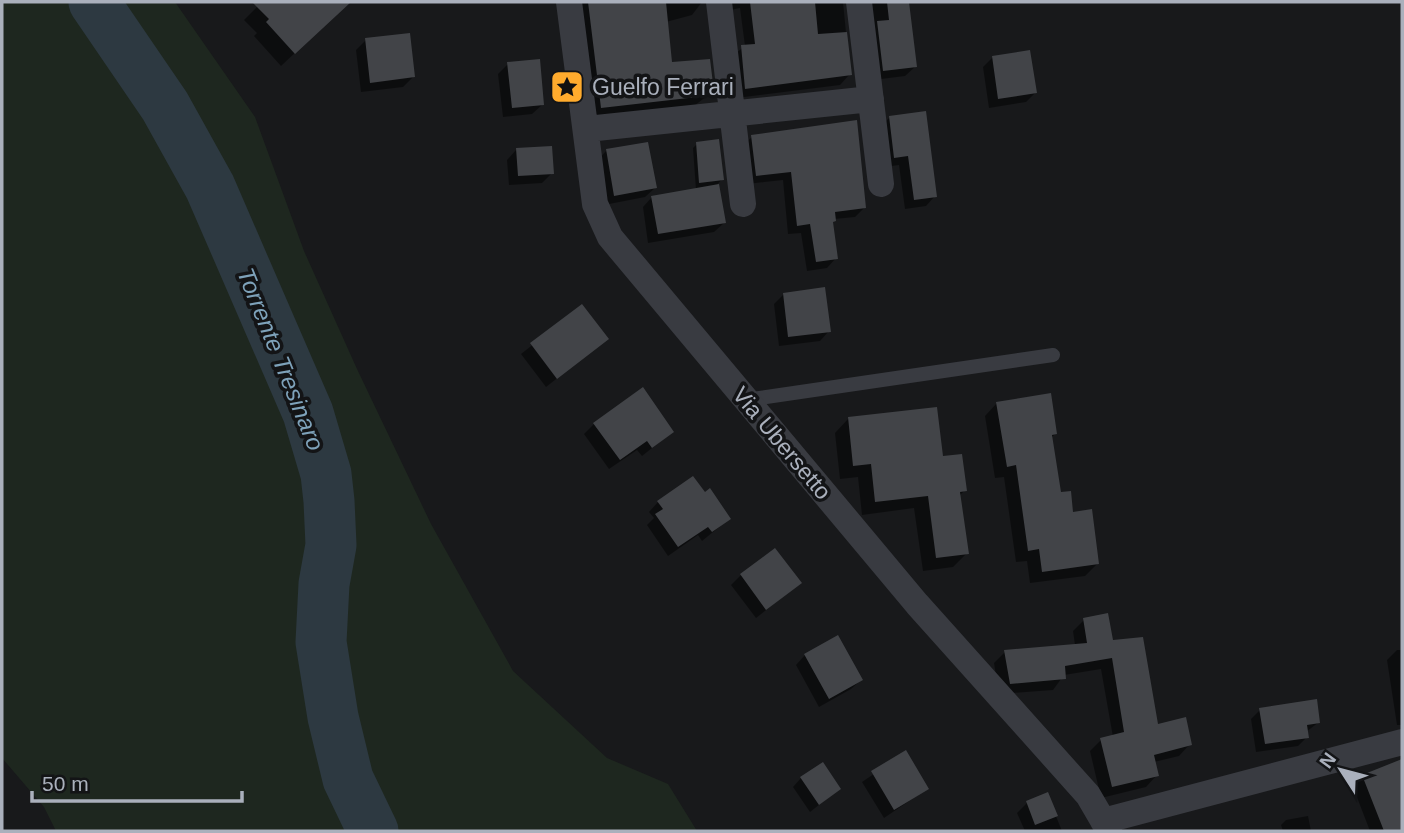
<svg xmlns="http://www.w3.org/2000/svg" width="1404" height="833" font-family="Helvetica,sans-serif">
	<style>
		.green { fill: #1e271f }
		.shadow { fill: #0007 }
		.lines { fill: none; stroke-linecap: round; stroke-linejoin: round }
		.river { stroke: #2d3941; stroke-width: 51 }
		.building { fill: #424448 }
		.lane { stroke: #393b41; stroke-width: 14 }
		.street { stroke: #393b41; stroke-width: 26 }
		.labels { text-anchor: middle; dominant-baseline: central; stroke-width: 7; stroke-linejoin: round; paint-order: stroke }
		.poi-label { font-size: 23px; fill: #aab0bc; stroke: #131416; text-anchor: start }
		.street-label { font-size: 23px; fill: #aab0bc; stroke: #131416 }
		.water-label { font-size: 24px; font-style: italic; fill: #7ea2ba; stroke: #131416 }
	</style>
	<rect width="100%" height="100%" fill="#18191b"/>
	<path class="green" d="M2 2H175L255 117 304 251 357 369 431 524 513 671 607 758 668 784 697 831H56L44 807 2 758Z"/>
	<path class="shadow" d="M262 2H349L281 66 254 36 257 33 244 20Z
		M578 2H702L692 15 666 22 670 64 712 92 694 106 591 117Z
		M721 2H843L850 74 840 85 736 98 731 57 745 46 740 8 725 11Z
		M859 2H907L916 66 905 76 873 80Z
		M366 40 413 77 403 87 361 92 356 50Z
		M993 57 1035 93 1026 102 989 108 983 67Z
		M508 64 542 105 532 114 503 117 498 74Z
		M889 118 935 196 926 206 905 209 899 165 884 167 880 127Z
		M752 137 865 207 855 217 834 219 831 224 836 258 827 268 807 271 801 233 788 234 783 180 747 184 742 146Z
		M697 144 722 179 717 185 724 223 714 232 648 243 643 207 652 197 696 190 693 148Z
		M516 150 552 173 542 183 509 185 507 160Z
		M606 151 655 188 645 197 604 205 597 161Z
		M784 294 829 331 820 341 779 346 774 304Z
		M582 306 607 339 546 387 521 354Z
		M997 403 1055 434 1051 438 1060 494 1098 563 1085 576 1030 583 1027 561 1016 562 1004 477 995 478 985 416Z
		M848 419 941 458 965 490 959 496 967 553 953 567 923 571 914 508 862 515 858 477 840 479 835 433Z
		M594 424 672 432 642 456 637 450 609 469 584 434Z
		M704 495 729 519 702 541 698 535 668 556 647 525 654 518 649 512 658 502Z
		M741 575 800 583 756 618 731 585Z
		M1084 620 1112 642 1157 726 1190 744 1179 756 1154 762 1157 775 1146 787 1101 798 1090 751 1101 740 1113 737 1101 669 1064 675 1053 690 999 694 994 663 1005 652 1075 645 1073 631Z
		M1397 650H1402V725H1397L1387 660Z
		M805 655 861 680 851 689 819 707 796 665Z
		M1260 710 1319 722 1306 732 1307 737 1298 746 1256 752 1251 719Z
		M905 753 927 789 884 818 862 782Z
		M1402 761V831H1370L1353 787 1363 777Z
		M801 778 839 789 810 812 793 787Z
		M1047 794 1062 831H1025L1017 813 1027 803Z
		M1308 816 1311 831H1283L1281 825 1286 820Z"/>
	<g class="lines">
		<path class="river" d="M94 2 165 106 210 187 308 413 326 474 329 501 331 545 324 584 321 642 333 717 348 779 373 831"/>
	</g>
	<path class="building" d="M252 2H351L295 54 266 22 269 19Z
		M588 2H666L672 62 710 59 714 92 706 93V96L601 108Z
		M750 2H815L818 34 847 32 852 75 745 89 741 45 755 44Z
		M887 2H909L917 67 883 71 877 21 889 20Z
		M410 33 415 77 370 83 365 38Z
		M1030 50 1037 93 998 99 992 56Z
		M540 59 544 105 512 108 507 62Z
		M926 111 937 197 914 200 908 156 894 158 889 116Z
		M857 120 866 208 835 212 836 221 833 222 838 259 816 262 810 224 797 226 791 172 756 176 751 135Z
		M719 139 724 180 699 183 696 142Z
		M648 142 657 188 614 196 606 149Z
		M552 146 554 174 518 176 516 148Z
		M719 184 726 223 658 234 651 196Z
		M825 287 831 332 788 337 783 293Z
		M582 304 609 339 557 379 530 343Z
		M643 387 674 432 652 448 647 441 620 460 593 423Z
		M1051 393 1057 434 1052 435 1061 492 1071 491 1073 512 1092 509 1099 564 1042 572 1039 549 1028 551 1016 465 1007 467 996 402Z
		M937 407 943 456 962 454 967 491 960 492 969 554 936 558 928 496 875 502 871 464 853 466 848 417Z
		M693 476 705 492 710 488 731 519 712 532 708 527 678 547 655 514 663 509 657 501Z
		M775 548 802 583 766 610 740 574Z
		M1108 613 1113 640 1143 637 1158 724 1186 717 1192 745 1154 755 1159 776 1112 787 1100 738 1124 732 1112 658 1065 666 1066 679 1010 684 1004 650 1087 643 1083 618Z
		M838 635 863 680 829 699 804 654Z
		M1317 699 1320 723 1307 725 1309 738 1265 744 1259 708Z
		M906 750 929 789 894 810 871 771Z
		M1402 759V831H1384L1362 775Z
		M823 762 841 789 819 805 800 777Z
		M1048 792 1058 816 1035 825 1026 801Z"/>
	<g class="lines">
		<path class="lane" d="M746 400 1053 355"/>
		<path class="street" d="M569 2 595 204 610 237 917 604 1088 795 1109 831
			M719 2 743 204
			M859 2 881 184
			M587 129 871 99
			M1103 821 1402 742"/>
	</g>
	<defs>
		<symbol id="sight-square" viewBox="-11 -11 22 22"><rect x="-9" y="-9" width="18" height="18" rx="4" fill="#ffab2d" stroke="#131416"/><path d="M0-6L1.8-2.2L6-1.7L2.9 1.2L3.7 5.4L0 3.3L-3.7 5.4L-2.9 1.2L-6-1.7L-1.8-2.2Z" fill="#111"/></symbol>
	</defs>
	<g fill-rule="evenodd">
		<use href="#sight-square" x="548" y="68" width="38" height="38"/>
	</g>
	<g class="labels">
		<g class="poi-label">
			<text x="592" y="87">Guelfo Ferrari</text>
		</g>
		<g class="street-label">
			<text transform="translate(782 443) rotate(50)">Via Ubersetto</text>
		</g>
		<g class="water-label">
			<text transform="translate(281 359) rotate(68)">Torrente Tresinaro</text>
		</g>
	</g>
	<rect width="1404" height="833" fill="none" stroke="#aab0bc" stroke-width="7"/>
	<g transform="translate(1341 770) rotate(306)" stroke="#131416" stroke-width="5" paint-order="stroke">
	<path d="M0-5L12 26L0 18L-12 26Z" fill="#aab0bc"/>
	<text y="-10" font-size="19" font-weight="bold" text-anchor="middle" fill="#aab0bc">N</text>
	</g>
	<path d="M32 791v10h210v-10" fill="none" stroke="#aab0bc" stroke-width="3.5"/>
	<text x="42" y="791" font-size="21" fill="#aab0bc" stroke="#131416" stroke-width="5" paint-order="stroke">50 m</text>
</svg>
